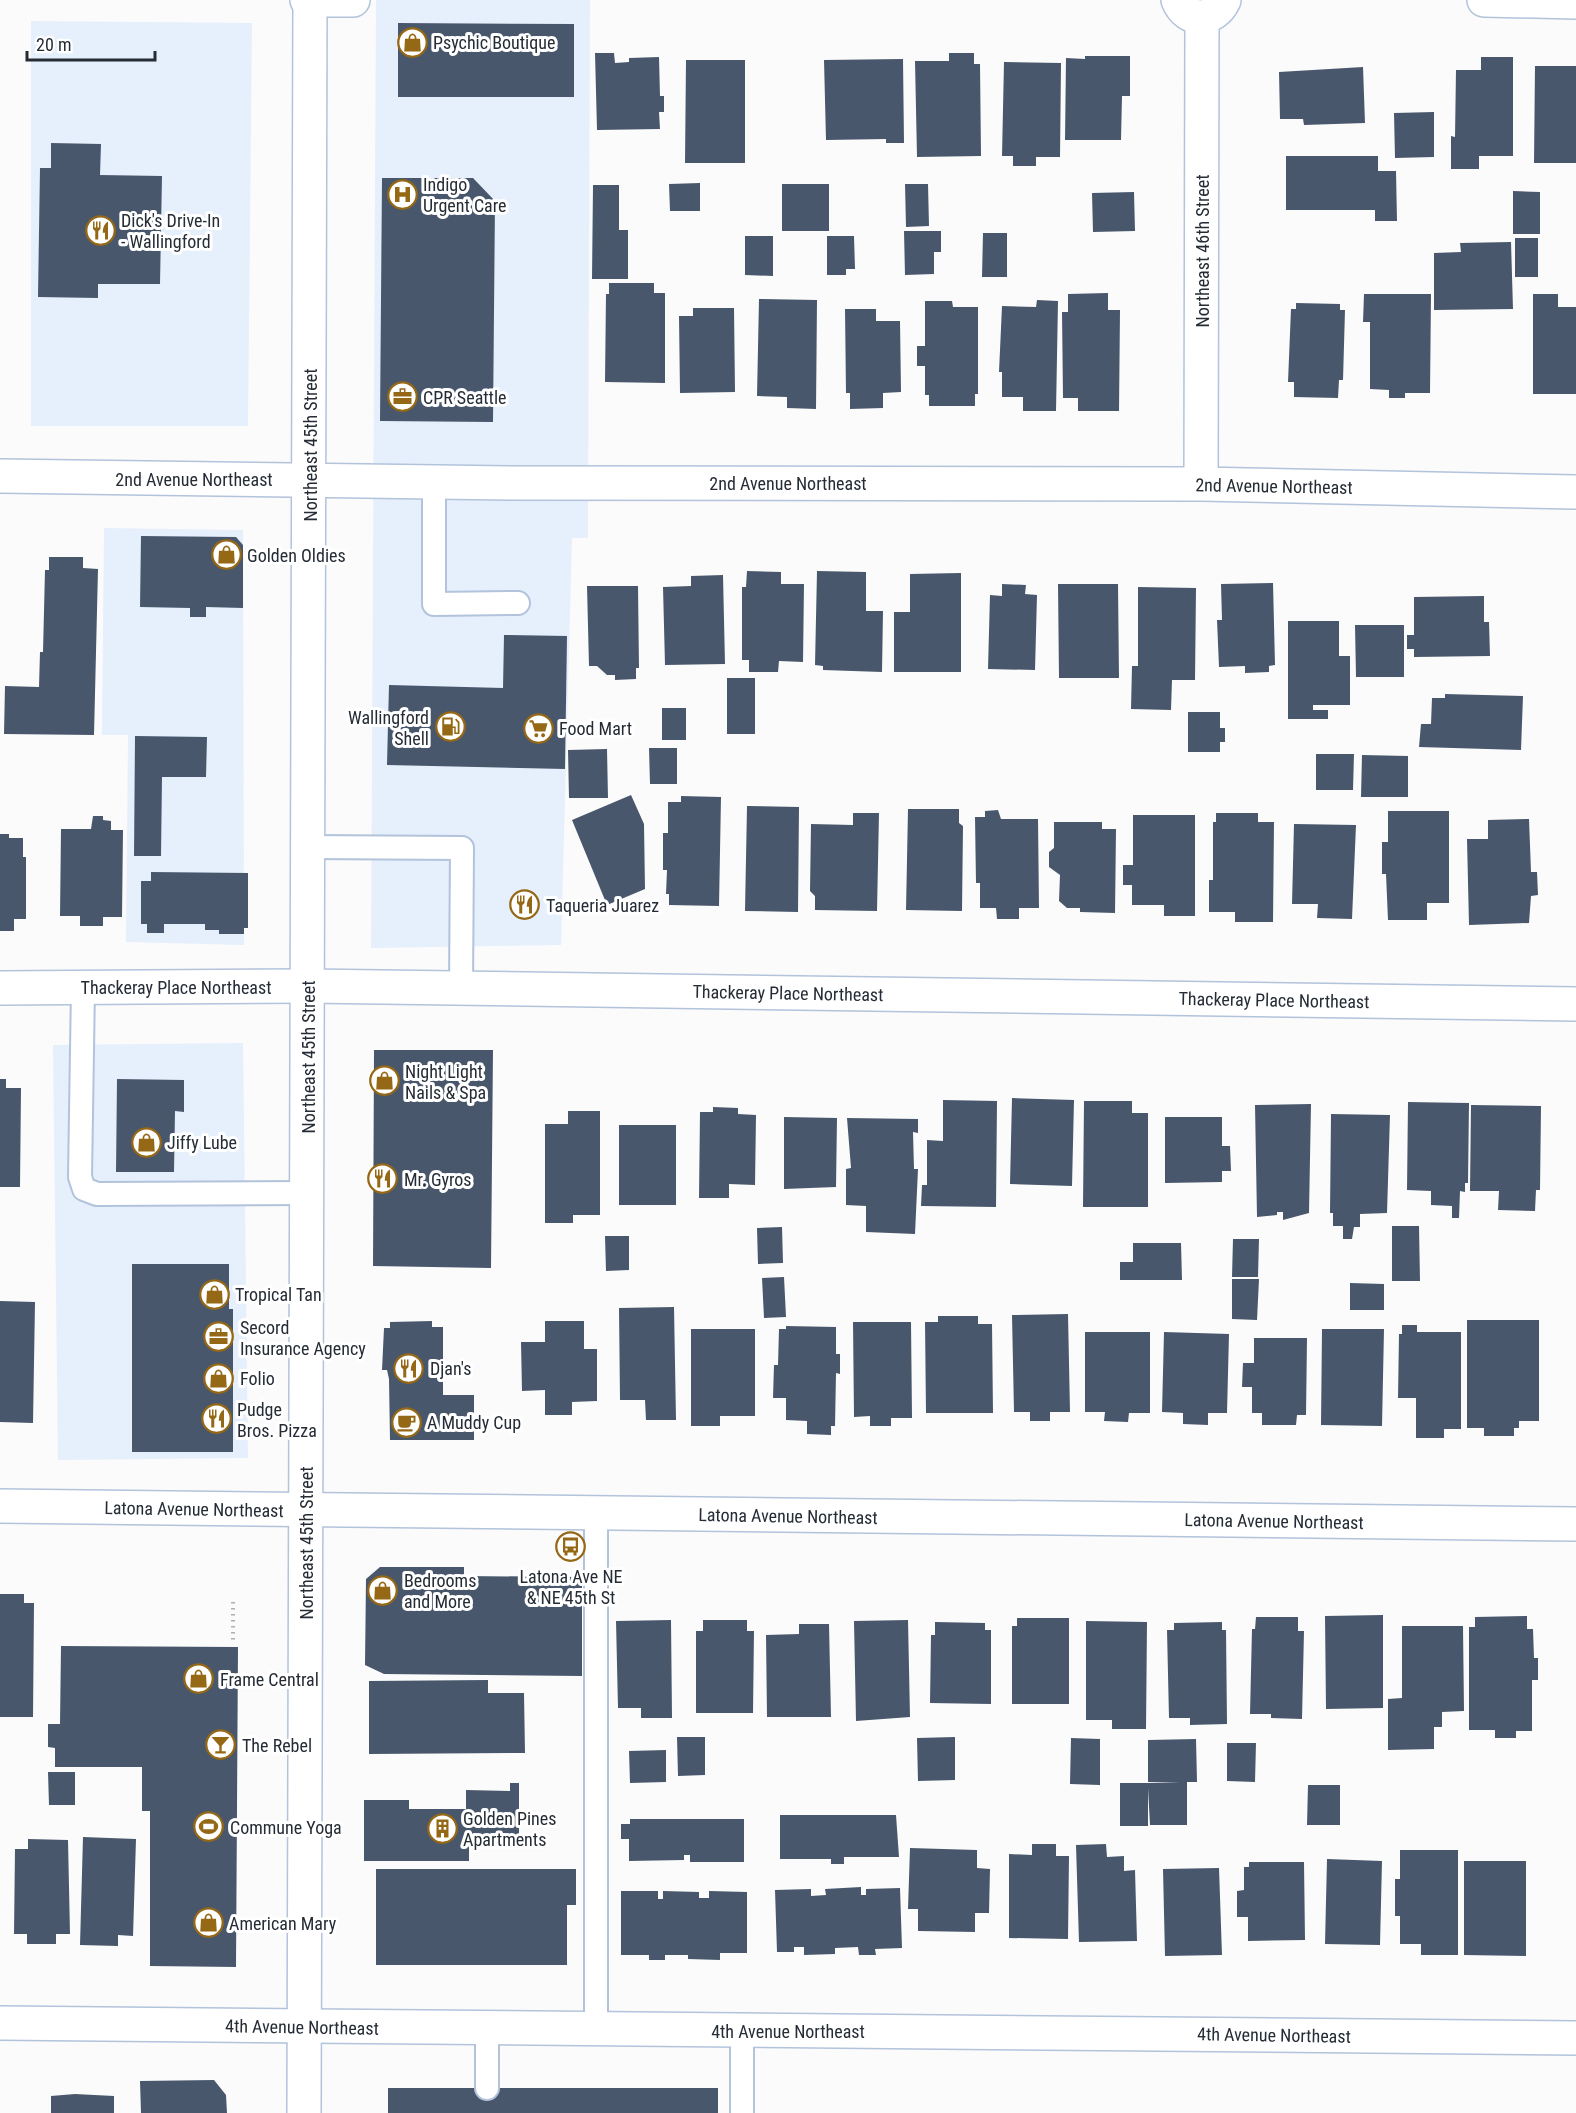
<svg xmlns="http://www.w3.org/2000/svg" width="1576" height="2113" font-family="'Roboto Condensed',sans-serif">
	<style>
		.built { fill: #e6effc }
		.building { fill: #49576c }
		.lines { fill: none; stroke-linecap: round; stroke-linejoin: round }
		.service-casing { stroke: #b2c3db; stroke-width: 26 }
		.minor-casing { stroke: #b2c3db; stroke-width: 36 }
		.tertiary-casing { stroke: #b2c3db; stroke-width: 36 }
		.secondary-casing { stroke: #b2c3db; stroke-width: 36 }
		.path { stroke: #adafb3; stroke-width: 4; stroke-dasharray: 1.5 4.5; stroke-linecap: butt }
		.service { stroke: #fff; stroke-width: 22 }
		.minor { stroke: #fff; stroke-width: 33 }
		.tertiary { stroke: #fff; stroke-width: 33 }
		.secondary { stroke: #fff; stroke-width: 33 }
		.labels { text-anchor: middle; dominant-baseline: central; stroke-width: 6; stroke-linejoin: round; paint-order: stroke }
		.poi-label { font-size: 18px; fill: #252c35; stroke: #fff; text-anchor: start }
		.street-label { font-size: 18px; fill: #252c35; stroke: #fff }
	</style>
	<rect width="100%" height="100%" fill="#fbfbfb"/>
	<path class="built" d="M376 0H590L588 538H572L561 945 371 948Z
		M31 21 252 23 248 426H31Z
		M104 528 243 530 244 945 126 942 128 735H102Z
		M243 1043 248 1458 58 1460 53 1045Z"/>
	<path class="building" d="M398 23 574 24V97H398Z
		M595 53H614L615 63 629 62V58L659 57 660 96H664V112H659L660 129 597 130Z
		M949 53H974V64H980L981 156 917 157 915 61H949Z
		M1085 56H1130V96H1122L1121 140H1065L1066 58 1085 59Z
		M1481 57H1513V156H1479V169H1451V136L1455 137 1456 70H1481Z
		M903 59 904 143H886V139L826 140 824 60Z
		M686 60H745V163H685Z
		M1004 62 1061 63 1060 157H1036V166H1013V156H1002Z
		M1535 66H1576V163H1534Z
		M1363 67 1365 123 1304 125 1303 119H1280L1279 72Z
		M1434 112V157L1395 158 1394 113Z
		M51 143 101 144 100 175 162 176 160 284H98V298L38 297 40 168H51Z
		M1286 156H1378V171H1396L1397 221H1375V210H1286Z
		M382 178H473L495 201 493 422 380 421Z
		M700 183V211H670L669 184Z
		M782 184H829V231H782Z
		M905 184H928L929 226 906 227Z
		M593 185H619V230H628V279H592Z
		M1513 191 1540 192V234H1513Z
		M1134 192 1135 231 1093 232 1092 193Z
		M904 231H941V252H934V274L905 275Z
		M983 233H1007V277H982Z
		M745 236H773V276L745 275Z
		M827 236H854L855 269H846V275H827Z
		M1515 238H1538V277H1515Z
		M1511 242 1513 309 1434 310V253L1461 252 1460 243Z
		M609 283H654V293H665V383L605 382 606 294H609Z
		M1108 293V310H1120L1119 411H1078V398H1063L1062 312H1068V294Z
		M1364 294H1431L1430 393H1405V398H1389V390L1370 389V322H1363Z
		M1533 294H1558V307H1576V394H1533Z
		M759 299 817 300 816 409 787 408V397L757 396Z
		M1037 300 1058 301 1056 411H1023V397H1002V372H999L1002 306 1036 307Z
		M925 301H952L953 307H978V394H975V406H929V395H925V366H917V346H925Z
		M1296 303 1340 304V310H1345L1343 380H1339L1338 398 1294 397V382H1288L1291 309H1296Z
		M693 308H734L735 392 680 393 679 316H693Z
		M845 309H876V321H900L901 392 883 393V408L850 409V393H846Z
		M141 536 236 537 243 545V608L206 607V617H190V608L140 607Z
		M49 557H83V568L98 569 94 735 4 734 5 686 39 687 40 652H43L45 570H49Z
		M747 571 781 572V584H804L803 662 779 661 778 672H749V660H742V587H746Z
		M817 571 866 572V611H883L882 672 823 670V666L815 665Z
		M961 573V672H894V612H910V574Z
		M723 575 725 664 665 665 663 587 691 586V576Z
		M1273 583 1275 665 1269 666V672L1245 673V666L1219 667 1217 620H1222L1221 584Z
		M1002 584 1026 585 1025 594 1037 595 1035 670 988 669 990 595 1002 596Z
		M1058 584H1118L1119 678H1059Z
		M587 586H638L639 668H636V679L615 680V675H607L597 666H589Z
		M1138 587 1196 588 1195 680H1172L1171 710 1131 709 1132 666H1138Z
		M1484 596V622H1489L1490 656 1414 657V649H1407V635H1414V597Z
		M1288 621H1339V656H1350V705H1313V710H1328V719H1288Z
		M1355 625H1404V677H1356Z
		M504 635 567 636 565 769 387 765 389 685 503 688Z
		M727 678H755V734H727Z
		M1445 694 1523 696 1521 750 1419 747 1421 724H1431L1432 698H1445Z
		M662 708H686V740H662Z
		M1188 712H1220V728H1225V742H1220V752H1188Z
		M135 736 207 737 206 777H162L161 856H134Z
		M649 748H677V784H650Z
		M607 749 608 798H569L568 750Z
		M1316 754H1354L1353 790H1316Z
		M1362 755 1408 756V797H1361Z
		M631 795 644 824 645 889 607 905 572 820Z
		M681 796 721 797 719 906 669 905V894H666L667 870H663V833H668V802H681Z
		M747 806 799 807 798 912 745 911Z
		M908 809H959V823L963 826 962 911 906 910Z
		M998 810 1001 819H1038L1039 908H1019V919H997L996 908H980V883H976L975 817H985V811Z
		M1388 811H1449V903H1427V920H1388L1386 874H1382V842H1388Z
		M853 813H879L877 911 815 910V896L810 891 811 824 853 825Z
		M1216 813H1258V822H1274L1273 922H1235V912H1209V880H1213V822H1216Z
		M1133 815H1195V916H1164V905H1132V885H1123V865H1133Z
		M93 816H103V820L111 821V830H123L122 917H103V926H80V916H60L61 829H91Z
		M1529 819 1531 872H1537L1538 895 1531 896 1529 923 1469 925 1467 839H1488V820Z
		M1054 822H1102V829H1116L1115 913 1080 912V908H1067L1059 901 1060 875 1049 867V852L1054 848Z
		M1294 824 1356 825 1352 919 1317 918 1318 904H1292Z
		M0 834H9V838H23V857H26V919H14V931H0Z
		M151 872 248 873V928H244V934H219V930H205V924H164V933H147V924H141V881H151Z
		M374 1050H493L491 1268 373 1266Z
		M0 1079H6V1088H21L20 1187H0Z
		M117 1079 184 1080V1112L175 1111 174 1172H116Z
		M1012 1098 1074 1100 1072 1186 1010 1184Z
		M943 1100 997 1101 996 1207 921 1206 922 1185H927V1140L943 1141Z
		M1084 1101H1132V1113H1148V1207H1083Z
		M1408 1102 1469 1103 1468 1183H1465V1192L1460 1191 1459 1218H1452V1206L1431 1205V1191L1407 1190Z
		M1311 1104 1309 1213 1283 1220V1212H1277V1215L1257 1217 1255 1105Z
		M1471 1105 1541 1106 1540 1190H1536L1535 1211 1498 1210 1499 1191H1470Z
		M713 1107 738 1108V1114L756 1115 755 1185 729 1184V1198H699L700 1112H713Z
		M568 1111H600V1215H573V1223H545V1124H568Z
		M1331 1114 1390 1115 1387 1213 1360 1214V1227H1354L1352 1239H1343V1226H1333V1213H1330Z
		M784 1117 837 1118 836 1187 784 1189Z
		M1165 1117H1222V1146H1230L1231 1171H1222V1182L1165 1183Z
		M847 1118 918 1119V1133L913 1132 914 1169H918L915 1234 866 1232V1206L846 1205V1169L851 1168Z
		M619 1125H676V1205H619Z
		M1392 1226H1419L1420 1281H1392Z
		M782 1227 783 1263 758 1264 757 1228Z
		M605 1236H629V1270L606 1271Z
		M1233 1239H1259L1258 1277H1232Z
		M1133 1243H1181L1182 1280H1120V1262H1133Z
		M132 1264H229V1309H233V1452H132Z
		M784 1277 786 1317 764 1318 762 1278Z
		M1232 1279H1259L1257 1320 1232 1319Z
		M1350 1283 1384 1284V1310H1350Z
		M0 1301 35 1302 33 1423 0 1422Z
		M674 1307 676 1420H646L645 1400H620L619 1308Z
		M1068 1314 1070 1412H1050V1421H1030V1412H1014L1012 1315Z
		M938 1316H978V1324H992L993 1413H926L925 1322H938Z
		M1467 1320H1539V1421H1519V1428H1514V1436H1484V1428H1467Z
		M432 1321V1327H443V1395H474V1440H390L389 1379 387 1370H382L384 1328H390V1322Z
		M545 1321H584V1349H597V1401L572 1402V1415H545V1390L522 1391 521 1342H545Z
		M853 1322H911L912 1418H891V1426H870V1416L854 1417Z
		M1402 1325H1417V1332H1461V1429H1444V1438H1416V1398H1398L1399 1334H1402Z
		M786 1326 836 1327V1354H840V1374L836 1373 835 1426H831V1435L807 1434V1421L786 1420V1398H773L774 1365H778L779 1329H786Z
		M691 1329H755V1416H720V1426H691Z
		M1322 1329H1384L1382 1426 1321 1425Z
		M1085 1332H1150V1413H1129L1128 1422 1104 1421 1105 1412H1085Z
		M1164 1332 1229 1334 1227 1413H1208V1425L1183 1424V1413L1162 1412Z
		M1254 1338H1307L1306 1415H1297L1296 1425H1262V1413H1252V1387H1242L1243 1363H1254Z
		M380 1567H464V1576L582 1577V1676L384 1674 365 1665 366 1579Z
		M0 1594H24V1603H34L33 1717H0Z
		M1383 1615V1708L1326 1709 1325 1616Z
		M1527 1616V1629H1533L1534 1658H1538V1680H1532V1731H1516V1738H1495V1730H1469V1627H1475V1617Z
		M1256 1617H1298V1631H1304L1302 1719 1271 1718V1714H1250L1252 1629H1255Z
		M1017 1618H1069V1704H1012V1626H1017Z
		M671 1620 672 1718H641V1708H618L616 1621Z
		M703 1620H747V1631H754L753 1713H696V1631H703Z
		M908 1620 910 1717 856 1721 854 1621Z
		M1086 1621 1147 1622 1146 1729H1112V1720H1086Z
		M935 1622 985 1623V1630H991V1704L930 1703 931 1635H935Z
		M1222 1622V1630H1226L1227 1724 1190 1725V1718H1169L1167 1630H1174V1623Z
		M799 1624H829L831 1717H767L766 1635 799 1634Z
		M1402 1626H1463L1464 1711 1442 1712V1727H1434V1749L1388 1750V1699L1402 1698Z
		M61 1646 238 1647 236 1967 150 1966V1811H142V1767H55V1748L48 1747V1724H60Z
		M488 1680V1693H524L525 1753 369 1754V1681Z
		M677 1737H705V1775L678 1776Z
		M955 1737V1780L918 1781 917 1738Z
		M1071 1738 1100 1739V1785L1070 1784Z
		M1196 1739 1197 1782H1187V1825H1150L1148 1788V1826H1120V1783H1180L1148 1782V1740Z
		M1227 1743H1256L1255 1782 1227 1781Z
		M666 1750V1782L630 1783 629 1751Z
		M48 1772H75V1805H49Z
		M510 1783H519V1847H469V1861H364V1800H409V1809H466V1790L510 1791Z
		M1308 1785H1340V1825H1307Z
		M780 1815H896L899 1857H844V1864H831V1859H780Z
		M630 1819H744V1862H690V1855H684V1860L629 1861V1839H621V1824H630Z
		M83 1837 136 1839 133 1936 118 1935V1946L80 1945Z
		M28 1839 68 1840 70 1934H56V1944H27V1934H14L15 1849H28Z
		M1032 1844H1056V1856H1069L1068 1939 1009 1938V1854L1032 1855Z
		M1106 1844 1107 1857 1124 1856V1871L1135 1870 1137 1941 1079 1942 1076 1845Z
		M910 1848 977 1850V1868L990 1869 989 1913H975V1932L918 1931V1909H908Z
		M1400 1850H1458V1955H1421V1944H1400V1916H1395V1879H1400Z
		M1327 1859 1382 1861 1380 1945 1325 1944Z
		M1464 1861H1526V1956L1464 1955Z
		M1249 1862H1304L1305 1940 1248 1941V1917H1237V1891L1244 1890V1867H1249Z
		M1219 1868 1222 1955 1165 1956 1163 1869Z
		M376 1869H576V1905H567V1965H376Z
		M861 1887V1895H866V1889L900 1888 902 1948 875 1949 876 1955H859L858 1947 835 1948V1954L804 1955V1947H794V1952H777L775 1890 811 1889V1896L826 1895 825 1889Z
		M621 1891H658V1899H663V1891L699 1892V1898H709V1891L747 1892V1953H720V1960L688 1959V1955H665V1960H649V1955H621Z
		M214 2080 226 2095 227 2113H141L140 2081Z
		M388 2088H718V2113H388Z
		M75 2094 114 2096V2113H51V2096Z"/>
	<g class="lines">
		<defs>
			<path id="service" d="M434 481V604L518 603
				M308 847 462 848 461 988
				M83 987 80 1177 84 1189 97 1194 308 1193
				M596 1514V2030
				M487 2029V2088
				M742 2031V2113"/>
			<path id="minor" d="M307 0H353
				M1178 0C1187 23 1214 22 1224 0
				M1484 0 1576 2
				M0 476 514 483 1201 484 1576 492
				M1201 484 1202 18
				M0 2023 1576 2038"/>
			<path id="tertiary" d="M0 988 308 986 1576 1004
				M0 1506 1576 1524"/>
			<path id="secondary" d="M304 2113 310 0"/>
		</defs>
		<use href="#service" class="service-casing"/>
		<use href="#minor" class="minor-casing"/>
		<use href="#tertiary" class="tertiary-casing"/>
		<use href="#secondary" class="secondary-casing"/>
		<path class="path" d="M233 1602V1640"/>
		<use href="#service" class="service"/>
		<use href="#minor" class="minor"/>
		<use href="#tertiary" class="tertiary"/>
		<use href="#secondary" class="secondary"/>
	</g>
	<defs>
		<symbol id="shop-ring" viewBox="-11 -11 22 22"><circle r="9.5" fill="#fff" stroke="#956815" stroke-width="1.5"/><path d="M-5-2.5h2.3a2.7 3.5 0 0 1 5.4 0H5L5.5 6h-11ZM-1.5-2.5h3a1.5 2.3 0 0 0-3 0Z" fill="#956815"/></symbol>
		<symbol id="hospital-ring" viewBox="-11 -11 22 22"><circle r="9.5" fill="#fff" stroke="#956815" stroke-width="1.5"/><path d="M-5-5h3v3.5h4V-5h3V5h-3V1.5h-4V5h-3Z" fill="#956815"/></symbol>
		<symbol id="restaurant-ring" viewBox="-11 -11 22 22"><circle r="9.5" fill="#fff" stroke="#956815" stroke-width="1.5"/><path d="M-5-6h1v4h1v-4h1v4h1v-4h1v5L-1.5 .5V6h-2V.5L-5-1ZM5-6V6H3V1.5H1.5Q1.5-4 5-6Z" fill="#956815"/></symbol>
		<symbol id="office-ring" viewBox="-11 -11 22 22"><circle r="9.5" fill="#fff" stroke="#956815" stroke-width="1.5"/><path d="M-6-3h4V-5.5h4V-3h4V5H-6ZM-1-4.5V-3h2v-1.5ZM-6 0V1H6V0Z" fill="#956815"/></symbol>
		<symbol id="fuel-ring" viewBox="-11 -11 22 22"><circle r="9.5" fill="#fff" stroke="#956815" stroke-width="1.5"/><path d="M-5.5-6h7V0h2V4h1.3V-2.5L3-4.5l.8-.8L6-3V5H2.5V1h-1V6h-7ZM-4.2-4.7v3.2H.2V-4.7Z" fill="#956815"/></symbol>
		<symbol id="supermarket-ring" viewBox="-11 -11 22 22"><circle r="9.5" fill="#fff" stroke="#956815" stroke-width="1.5"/><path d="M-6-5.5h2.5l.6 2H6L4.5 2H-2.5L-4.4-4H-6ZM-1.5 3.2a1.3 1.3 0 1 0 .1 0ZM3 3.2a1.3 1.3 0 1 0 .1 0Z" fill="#956815"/></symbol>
		<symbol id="cafe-ring" viewBox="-11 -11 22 22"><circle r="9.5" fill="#fff" stroke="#956815" stroke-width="1.5"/><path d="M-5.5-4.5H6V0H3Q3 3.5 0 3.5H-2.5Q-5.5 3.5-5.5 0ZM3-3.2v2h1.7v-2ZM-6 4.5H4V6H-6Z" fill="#956815"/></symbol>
		<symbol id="bus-ring" viewBox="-11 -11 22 22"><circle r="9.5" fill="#fff" stroke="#956815" stroke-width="1.5"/><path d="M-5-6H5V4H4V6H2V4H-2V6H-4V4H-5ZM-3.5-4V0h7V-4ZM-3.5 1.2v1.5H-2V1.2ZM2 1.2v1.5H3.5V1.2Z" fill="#956815"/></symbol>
		<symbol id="bar-ring" viewBox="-11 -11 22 22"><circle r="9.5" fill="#fff" stroke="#956815" stroke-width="1.5"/><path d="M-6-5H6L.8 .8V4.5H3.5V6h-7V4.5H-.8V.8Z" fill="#956815"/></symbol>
		<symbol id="stadium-ring" viewBox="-11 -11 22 22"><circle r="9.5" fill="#fff" stroke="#956815" stroke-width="1.5"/><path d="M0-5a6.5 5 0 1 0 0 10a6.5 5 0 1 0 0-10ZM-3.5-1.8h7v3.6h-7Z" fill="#956815"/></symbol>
		<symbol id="building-ring" viewBox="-11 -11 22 22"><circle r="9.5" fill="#fff" stroke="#956815" stroke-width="1.5"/><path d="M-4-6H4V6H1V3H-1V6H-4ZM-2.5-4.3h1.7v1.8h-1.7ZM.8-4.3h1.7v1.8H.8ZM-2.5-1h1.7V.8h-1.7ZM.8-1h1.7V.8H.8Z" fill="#956815"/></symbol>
	</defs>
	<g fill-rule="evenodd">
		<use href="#shop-ring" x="396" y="26" width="33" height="33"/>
		<use href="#hospital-ring" x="386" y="178" width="33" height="33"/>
		<use href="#restaurant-ring" x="84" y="214" width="33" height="33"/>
		<use href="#office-ring" x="386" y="380" width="33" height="33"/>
		<use href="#shop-ring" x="210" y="538" width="33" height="33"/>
		<use href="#fuel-ring" x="434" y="710" width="33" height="33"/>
		<use href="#supermarket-ring" x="522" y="712" width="33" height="33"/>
		<use href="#restaurant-ring" x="508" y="888" width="33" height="33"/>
		<use href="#shop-ring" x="368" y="1064" width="33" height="33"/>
		<use href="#shop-ring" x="130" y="1126" width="33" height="33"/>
		<use href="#restaurant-ring" x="366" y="1162" width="33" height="33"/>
		<use href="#shop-ring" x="198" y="1278" width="33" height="33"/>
		<use href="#office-ring" x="202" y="1320" width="33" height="33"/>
		<use href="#restaurant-ring" x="392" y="1352" width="33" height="33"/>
		<use href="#shop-ring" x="202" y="1362" width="33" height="33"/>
		<use href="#restaurant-ring" x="200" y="1402" width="33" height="33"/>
		<use href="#cafe-ring" x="390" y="1406" width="33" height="33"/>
		<use href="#bus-ring" x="554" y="1530" width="33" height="33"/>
		<use href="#shop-ring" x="366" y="1574" width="33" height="33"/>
		<use href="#shop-ring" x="182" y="1662" width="33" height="33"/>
		<use href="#bar-ring" x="204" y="1728" width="33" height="33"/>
		<use href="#stadium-ring" x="192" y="1810" width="33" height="33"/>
		<use href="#building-ring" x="426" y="1812" width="33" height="33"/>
		<use href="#shop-ring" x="192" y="1906" width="33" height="33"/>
	</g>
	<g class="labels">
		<g class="poi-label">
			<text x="433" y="42">Psychic Boutique</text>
			<text x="423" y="184">Indigo<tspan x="423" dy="21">Urgent Care</tspan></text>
			<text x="121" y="220">Dick's Drive-In<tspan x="121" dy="21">- Wallingford</tspan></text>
			<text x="423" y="397">CPR Seattle</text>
			<text x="247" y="555">Golden Oldies</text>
			<text x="429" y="717" text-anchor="end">Wallingford<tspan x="429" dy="21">Shell</tspan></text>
			<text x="559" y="728">Food Mart</text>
			<text x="546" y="905">Taqueria Juarez</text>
			<text x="405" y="1071">Night Light<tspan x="405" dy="21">Nails &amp; Spa</tspan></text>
			<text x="167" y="1142">Jiffy Lube</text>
			<text x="404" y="1179">Mr. Gyros</text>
			<text x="235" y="1294">Tropical Tan</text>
			<text x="240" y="1327">Secord<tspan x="240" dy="21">Insurance Agency</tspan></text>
			<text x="430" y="1368">Djan's</text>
			<text x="240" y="1378">Folio</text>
			<text x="237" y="1409">Pudge<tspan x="237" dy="21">Bros. Pizza</tspan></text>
			<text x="427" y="1422">A Muddy Cup</text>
			<text x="571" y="1576" text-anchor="middle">Latona Ave NE<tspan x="571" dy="21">&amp; NE 45th St</tspan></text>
			<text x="404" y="1580">Bedrooms<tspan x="404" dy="21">and More</tspan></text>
			<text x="220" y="1679">Frame Central</text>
			<text x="242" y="1745">The Rebel</text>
			<text x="463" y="1818">Golden Pines<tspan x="463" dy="21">Apartments</tspan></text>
			<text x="230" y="1827">Commune Yoga</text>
			<text x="229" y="1923">American Mary</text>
		</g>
		<g class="street-label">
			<text transform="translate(1202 251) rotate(-90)">Northeast 46th Street</text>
			<text transform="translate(310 445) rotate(-90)">Northeast 45th Street</text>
			<text x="194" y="479">2nd Avenue Northeast</text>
			<text x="788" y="483">2nd Avenue Northeast</text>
			<text transform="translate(1274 486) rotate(1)">2nd Avenue Northeast</text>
			<text x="176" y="987">Thackeray Place Northeast</text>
			<text transform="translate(788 993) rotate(1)">Thackeray Place Northeast</text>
			<text transform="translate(1274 1000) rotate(1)">Thackeray Place Northeast</text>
			<text transform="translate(308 1057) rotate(-90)">Northeast 45th Street</text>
			<text transform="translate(194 1509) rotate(1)">Latona Avenue Northeast</text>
			<text transform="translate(788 1516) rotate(1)">Latona Avenue Northeast</text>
			<text transform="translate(1274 1521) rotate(1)">Latona Avenue Northeast</text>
			<text transform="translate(306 1543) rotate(-90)">Northeast 45th Street</text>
			<text transform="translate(302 2027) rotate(1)">4th Avenue Northeast</text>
			<text x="788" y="2031">4th Avenue Northeast</text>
			<text transform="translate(1274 2035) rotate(1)">4th Avenue Northeast</text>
		</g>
	</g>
	<path d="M27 51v9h128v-9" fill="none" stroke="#252c35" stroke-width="3"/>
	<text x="36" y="51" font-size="18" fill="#252c35" stroke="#ffffff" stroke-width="4.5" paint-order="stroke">20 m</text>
</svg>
